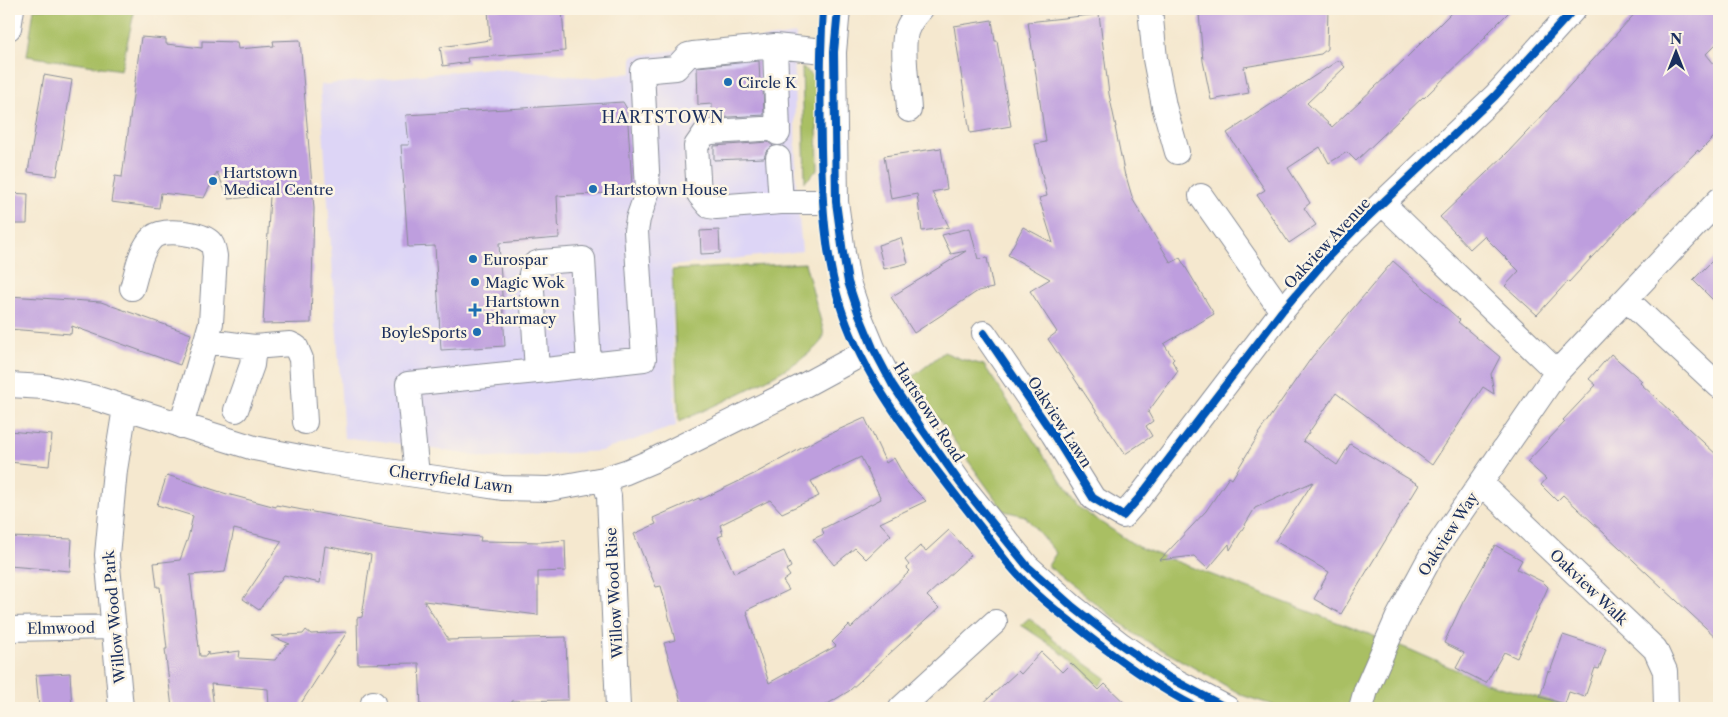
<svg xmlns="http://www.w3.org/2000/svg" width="1728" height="717" font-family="'Libre Caslon Text',serif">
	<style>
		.built { fill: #ddd5f6 }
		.green { fill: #a9bf64; stroke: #627761 }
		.building { fill: #be9ede }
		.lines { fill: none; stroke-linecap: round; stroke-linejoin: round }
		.minor-casing { stroke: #888c96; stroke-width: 26 }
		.minor { stroke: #fff; stroke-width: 24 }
		.cycleway-casing { stroke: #fcf5e5; stroke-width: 11 }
		.cycleway { stroke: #0057b8; stroke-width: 8 }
		.poi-dot { fill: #1f6fb2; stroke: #fcf5e5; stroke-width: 2 }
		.labels { text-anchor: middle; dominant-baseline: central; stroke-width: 5; stroke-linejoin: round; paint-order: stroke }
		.poi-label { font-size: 15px; fill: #1b2f5e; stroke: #fcf5e5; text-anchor: start }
		.street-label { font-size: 15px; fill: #1b2f5e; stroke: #fcf5e5 }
		.neighbourhood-label { font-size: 16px; letter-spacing: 1px; fill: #1b2f5e; stroke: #fcf5e5 }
	</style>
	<rect width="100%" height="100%" fill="#fcf5e5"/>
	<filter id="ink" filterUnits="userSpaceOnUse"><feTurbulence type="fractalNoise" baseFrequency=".02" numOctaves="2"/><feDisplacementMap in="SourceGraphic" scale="10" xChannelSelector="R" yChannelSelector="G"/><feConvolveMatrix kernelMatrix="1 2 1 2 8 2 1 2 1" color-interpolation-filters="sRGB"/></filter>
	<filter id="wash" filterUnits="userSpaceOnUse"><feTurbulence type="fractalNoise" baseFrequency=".0096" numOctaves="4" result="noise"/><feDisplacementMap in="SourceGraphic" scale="20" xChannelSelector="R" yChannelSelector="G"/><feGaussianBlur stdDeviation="1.12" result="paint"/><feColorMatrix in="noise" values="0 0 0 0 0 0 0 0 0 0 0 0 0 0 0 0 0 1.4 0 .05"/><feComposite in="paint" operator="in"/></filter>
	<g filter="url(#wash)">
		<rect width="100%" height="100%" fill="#f5e8cf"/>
		<path class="built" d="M796 34 794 65 796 183 802 251 671 266 676 426 601 451 491 458 381 441 344 438 320 85 490 68 592 78 632 73V56Z"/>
		<path class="green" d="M34 9H135L121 70 27 56Z
			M802 67 816 79 818 169 805 182Z
			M805 263 823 329C823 331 824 336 823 337 817 361 704 410 679 422L672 270Z
			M944 352 961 359 984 365 1078 507 1138 547 1411 650 1486 683 1575 708H1282L1244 696 1136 635 1048 566 1056 553 1025 516 1004 511 910 379Z
			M1029 618 1068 651 1106 678 1099 686 1057 649 1021 625Z"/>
		<g id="blocks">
			<path class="building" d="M488 9H562L565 51 467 58 468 62 443 66 440 47 490 40Z
				M1238 9V12H1285V9H1328L1327 49 1321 54 1244 67 1249 93 1211 100 1203 61 1199 13Z
				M1455 9H1512L1485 36 1486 37 1424 98 1423 97 1356 161 1347 152 1329 163 1320 147 1288 168 1310 203 1304 208 1316 225 1289 243 1257 195 1265 190 1227 133 1339 60 1345 67 1307 103 1332 127 1403 61Z
				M1639 9H1719V41L1706 54 1719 70V132L1699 152 1698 150 1627 219 1569 282 1568 281 1537 315 1505 286 1519 271 1484 236 1470 249 1440 217 1507 153 1544 114Z
				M1099 14 1109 94 1116 127H1115L1125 176H1126L1133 200 1171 263 1180 258 1214 314 1164 344 1174 359 1172 361 1178 371 1148 412 1153 421 1146 426 1152 436 1125 454 1048 339 1057 332 1030 291 1050 279 1008 255 1023 227 1053 243 1039 198 1047 196 1035 144 1046 142 1028 22Z
				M992 20 995 41H997L1011 126 970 133 954 26Z
				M141 37 166 39V44L202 48V41L237 42 238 49 274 46 273 41 300 40 314 209 311 323 263 324 270 195 229 199 217 172 204 198 161 193 159 208 111 202 115 176 122 177Z
				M759 61 760 84 763 86 764 115 712 118V104L698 105 697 67Z
				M44 75 72 80 57 176 28 172Z
				M623 102 627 109 632 185 628 192 557 196 559 238 499 243 505 346 441 350 435 246 408 247 401 145H409L406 115Z
				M768 142 773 146 766 152 764 158 714 160V146Z
				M941 148 947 189 932 192 949 227 922 231 917 194 891 199 884 156Z
				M9 193 28 194 27 224H9Z
				M970 228 978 259 987 258 993 288 978 291 914 333 891 297 966 251 951 254 942 235Z
				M719 230 720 253 701 254 700 231Z
				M901 238 908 263 884 269 878 245Z
				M1719 254V306L1693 280Z
				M1393 261 1460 320 1458 322 1500 357 1491 374 1494 394 1483 387 1432 465 1336 393 1303 441 1337 465 1350 444 1419 485 1341 614 1314 599 1329 572 1275 541 1313 482 1255 508 1230 550 1229 544 1208 569 1194 556 1160 560 1206 511 1229 477 1232 479 1259 434H1258L1312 357Z
				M9 296 101 302 191 334 180 365 72 326 71 334 9 329Z
				M1611 354 1642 381 1640 383 1719 457V640L1563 495 1557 501 1541 485 1546 479 1527 462 1565 422 1563 420 1596 385 1589 379Z
				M865 418 886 463 894 458 908 483 926 501 880 523 891 535 866 559 855 548 834 565 813 539 824 534 822 529 881 499 861 457 811 481 819 496 782 513 770 500 720 525 723 535 718 537 734 573 784 551 791 567 786 570 790 576 783 581 789 590 747 610 748 614H747L769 683 836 646 832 642 849 625 851 628 910 571 907 568 909 565 905 560 920 546 926 551 949 530 971 555 927 596 939 608 849 691 821 708H683L664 643 675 640 661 586 656 587 634 534 656 524 653 518 699 498 700 500 754 474 820 438Z
				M9 431 52 435 49 466 9 462Z
				M167 475 227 494 276 507V505L387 526 437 533 481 537 480 541 542 542 565 540 566 571 538 572V615L424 601 447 637V640L566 637 568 700 512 701V703L500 704V708H421L419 663 358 664 357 618 362 617 371 555 325 546 320 583 284 575 259 610 243 599 282 541 234 529 225 572 190 575 200 656H206L208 652V655L240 651 239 658 275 660 286 645 290 644 271 636 303 634 306 630 311 634 347 632 298 708H269L268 689 211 684 214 708H172L165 649H167L160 587H157L154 563 180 560 188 538 193 516 157 505Z
				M9 537 72 539 70 571 9 566Z
				M1495 545 1522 560 1517 569 1543 582 1548 587 1517 658 1504 652 1486 683 1456 668 1464 653 1444 643 1463 602Z
				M1563 635 1606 649 1599 669 1595 668 1585 697 1569 692 1565 704 1540 697 1548 671 1550 672Z
				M1041 652 1062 672 1071 663 1099 690 1105 684 1130 708H978L1018 671 1021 674Z
				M70 673 72 708H39L36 675Z"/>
		</g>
	</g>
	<g filter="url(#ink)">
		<use href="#blocks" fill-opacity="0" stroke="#888c96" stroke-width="1"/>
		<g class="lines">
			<defs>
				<path id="minor" d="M838 9 834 52 836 202 843 253 848 282 858 312 873 348 892 384 920 426 960 483 1027 566 1073 607 1120 644 1168 677 1227 708
					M1150 9 1155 59 1164 106 1177 152
					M9 28 12 9
					M909 110C908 87 901 52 906 32 909 23 915 15 921 9
					M778 128 712 132 705 133 696 146 699 194 709 206 716 207 781 202
					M778 133 775 46 834 52
					M778 158 781 202H836
					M1201 196 1282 311
					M1382 203 1557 372
					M132 288C137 272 140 249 153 237 164 228 200 233 210 242 214 246 214 251 215 256L211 323 181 426
					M1626 299 1719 386
					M984 333 1053 434 1093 498 1123 516 1139 498 1282 311 1330 255 1355 229 1495 96 1574 9
					M207 341 254 347 290 344 296 347 301 359 305 422
					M537 371 644 359 636 231 638 219 648 190 642 71 676 68 688 55 693 54 775 46
					M9 385 45 387 92 397 254 448 326 462 464 482 502 488 549 489 604 479 626 472 652 461 801 387 873 348
					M236 410 252 365 254 347
					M417 475 408 384 537 371 531 274 535 264 540 262 583 259 589 366
					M604 479 609 496 618 708
					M1481 483 1655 649 1665 671 1666 706
					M9 629 114 627
					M373 703V708
					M121 708 107 555 115 470 125 408
					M901 708 995 622
					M1361 708 1366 690 1397 619 1432 554 1557 372 1719 200"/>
			</defs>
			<use href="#minor" class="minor-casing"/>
			<use href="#minor" class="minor"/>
			<defs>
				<path id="cycleway" d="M823 9C820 56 820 102 821 149 822 202 825 255 840 305 858 363 895 415 931 463 949 487 967 510 986 534 997 549 1007 564 1020 577 1035 594 1053 608 1071 622 1111 655 1152 685 1198 708
					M838 9 834 52 836 202 843 253 848 282 858 312 873 348 892 384 920 426 960 483 1027 566 1073 607 1120 644 1168 677 1227 708
					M984 333 1053 434 1093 498 1123 516 1139 498 1282 311 1330 255 1355 229 1495 96 1574 9"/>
			</defs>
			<use href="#cycleway" class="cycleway-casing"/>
			<use href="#cycleway" class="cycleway"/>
		</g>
	</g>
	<g class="poi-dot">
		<circle cx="728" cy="82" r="5"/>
		<circle cx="213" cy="181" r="5"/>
		<circle cx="593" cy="189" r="5"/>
		<circle cx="473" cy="259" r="5"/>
		<circle cx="475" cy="282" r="5"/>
		<path d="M472.5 302.5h5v5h5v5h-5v5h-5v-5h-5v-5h5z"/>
		<circle cx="477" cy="332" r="5"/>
	</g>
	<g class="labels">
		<g class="poi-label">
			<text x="738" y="82">Circle K</text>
			<text x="223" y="172">Hartstown<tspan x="223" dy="17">Medical Centre</tspan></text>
			<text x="603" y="189">Hartstown House</text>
			<text x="483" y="259">Eurospar</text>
			<text x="485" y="282">Magic Wok</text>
			<text x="485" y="301">Hartstown<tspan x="485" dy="17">Pharmacy</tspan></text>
			<text x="467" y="332" text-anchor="end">BoyleSports</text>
		</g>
		<g class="street-label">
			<text transform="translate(1327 243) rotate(-47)">Oakview Avenue</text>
			<text transform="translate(929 412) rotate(57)">Hartstown Road</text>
			<text transform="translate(1060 422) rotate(57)">Oakview Lawn</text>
			<text transform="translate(451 479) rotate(8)">Cherryfield Lawn</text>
			<text transform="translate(1448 534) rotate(-57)">Oakview Way</text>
			<text transform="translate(1589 587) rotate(44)">Oakview Walk</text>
			<text transform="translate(614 593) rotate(-93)">Willow Wood Rise</text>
			<text transform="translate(114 617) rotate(-95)">Willow Wood Park</text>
			<text transform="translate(61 628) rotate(-1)">Elmwood</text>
		</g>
		<g class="neighbourhood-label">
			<text x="663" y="117">HARTSTOWN</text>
		</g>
	</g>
	<rect width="1728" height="717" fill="none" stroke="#fcf5e5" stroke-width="30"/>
	<g transform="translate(1676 52)" stroke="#fcf5e5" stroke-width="4" paint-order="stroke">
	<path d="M0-4L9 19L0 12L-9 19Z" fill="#1b2f5e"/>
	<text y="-8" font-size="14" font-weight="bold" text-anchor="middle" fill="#1b2f5e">N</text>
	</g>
</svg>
